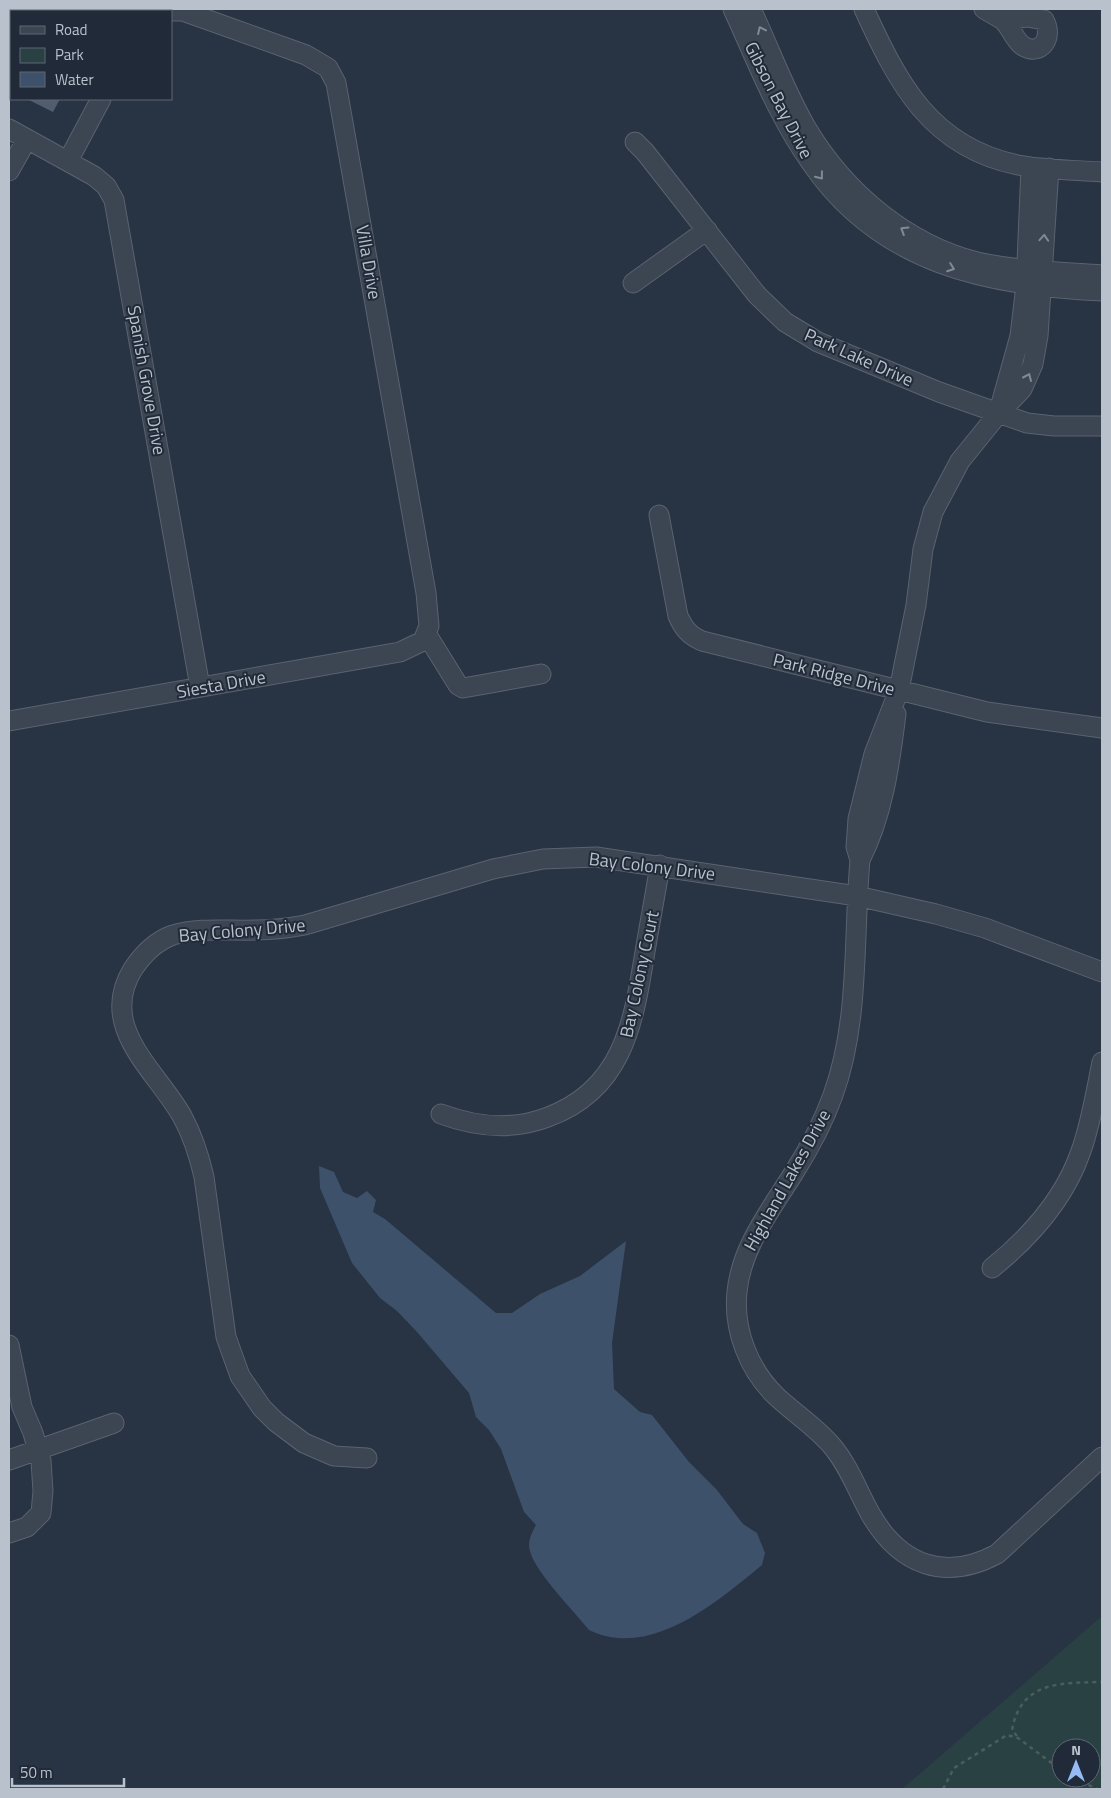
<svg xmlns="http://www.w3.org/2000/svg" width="1111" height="1798" font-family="'Titillium Web',sans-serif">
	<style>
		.green { fill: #2a4144; fill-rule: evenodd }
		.water { fill: #3e516b }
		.building { fill: #515c6e }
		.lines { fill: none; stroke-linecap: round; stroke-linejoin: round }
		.minor-casing { stroke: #5a6370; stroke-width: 21 }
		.path { stroke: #485e60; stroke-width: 2.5; stroke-dasharray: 4 4; stroke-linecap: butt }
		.minor { stroke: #3c4552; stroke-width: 19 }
		.oneway { stroke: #818995 }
		.labels { text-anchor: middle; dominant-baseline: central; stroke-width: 4; stroke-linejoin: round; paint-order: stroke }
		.street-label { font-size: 18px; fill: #b9c1cc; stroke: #212a38 }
	</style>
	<rect width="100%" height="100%" fill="#283343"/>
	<path class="green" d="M1102 1616V1789H902ZM1061 1748H1091V1778H1061Z"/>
	<path class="water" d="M319 1166 334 1172 343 1192 357 1198 367 1191 376 1200 373 1212 385 1219 496 1313H512L540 1294 580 1276 626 1241 612 1343 614 1389 640 1412 652 1415 689 1462 717 1490 743 1524 757 1533 765 1553 762 1565C717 1602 650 1660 589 1630 574 1611 535 1572 530 1551 527 1542 532 1532 536 1525L524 1512 501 1449 489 1430 476 1417 469 1393 417 1332 397 1311 380 1298 352 1263 320 1188Z"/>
	<path class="building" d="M27 99H60L53 112Z"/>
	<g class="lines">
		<defs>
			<path id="minor" d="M733 9C757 61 778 117 812 164 881 264 988 286 1102 291
				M751 9C770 49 785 92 807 129 845 192 906 244 977 262 1018 271 1061 272 1102 275
				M864 9C898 83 930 147 1018 165 1046 170 1074 170 1102 172
				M984 9 1003 20
				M1027 17 1044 20C1054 37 1041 57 1023 46 1014 40 1011 27 1003 20Z
				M9 20 11 21
				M9 129 94 176 106 186 114 200 200 687
				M635 142 645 152 757 295 785 322 818 342 939 392 1027 423 1054 426H1102
				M68 161 101 99
				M1049 168 1038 336 1033 364 1022 389 998 414 960 461 933 512 923 549 916 605 899 690 874 754 858 819 856 847 860 860C853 938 860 1021 833 1095 823 1123 809 1149 793 1174 770 1211 741 1248 737 1292 733 1330 749 1370 776 1396 794 1413 816 1427 832 1446 849 1466 858 1492 871 1515 900 1565 945 1582 997 1554L1102 1457
				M9 171 27 139
				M633 283 707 230
				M999 411 1020 336 1026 285 1031 167
				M659 515 678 616C684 629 689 635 702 641L987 712 1102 728
				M427 635 458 685 463 688 541 674
				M9 721 400 652 423 641 429 626 426 593 336 83 328 68 306 55 183 11H161
				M860 860C883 815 890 763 896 714
				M441 1114C476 1127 512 1131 548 1117 621 1090 633 1026 644 958 649 927 655 896 660 865
				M992 1268C1029 1238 1065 1198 1081 1151 1091 1123 1096 1092 1102 1062
				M9 1345 22 1407 33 1433 41 1461 43 1491 41 1513 27 1527 9 1533
				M367 1458 334 1456 304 1443 276 1422 262 1408 240 1376 226 1337 204 1177C199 1155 193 1136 182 1116 156 1070 97 1027 133 969 143 954 156 941 173 935 200 927 229 931 256 930 273 930 289 928 305 925L493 869 543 859 596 857 857 896 936 914 985 928 1102 972
				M9 1460 114 1423"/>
		</defs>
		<use href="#minor" class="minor-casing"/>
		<path class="path" d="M1017 1736 1012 1730C1021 1680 1063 1683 1102 1682
			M1074 1778 1097 1789
			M943 1789 954 1768 1007 1735 1018 1738 1061 1770"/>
		<use href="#minor" class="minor"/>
	</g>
	<defs><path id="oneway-chevron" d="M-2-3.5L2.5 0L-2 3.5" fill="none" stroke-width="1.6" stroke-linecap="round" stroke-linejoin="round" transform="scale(1.25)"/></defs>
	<g class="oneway">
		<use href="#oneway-chevron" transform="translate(761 30) rotate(-115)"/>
		<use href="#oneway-chevron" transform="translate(820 176) rotate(52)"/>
		<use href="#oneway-chevron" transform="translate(904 230) rotate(-148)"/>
		<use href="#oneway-chevron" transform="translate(1044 238) rotate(-86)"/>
		<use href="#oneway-chevron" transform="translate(951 268) rotate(20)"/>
		<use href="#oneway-chevron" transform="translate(1028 377) rotate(-66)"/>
	</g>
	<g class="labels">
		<g class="street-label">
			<text transform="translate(779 100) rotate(63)">Gibson Bay Drive</text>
			<text transform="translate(369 262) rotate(80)">Villa Drive</text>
			<text transform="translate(859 357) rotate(24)">Park Lake Drive</text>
			<text transform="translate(147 380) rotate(80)">Spanish Grove Drive</text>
			<text transform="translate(834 674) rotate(14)">Park Ridge Drive</text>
			<text transform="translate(221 684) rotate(-10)">Siesta Drive</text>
			<text transform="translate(652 866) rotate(7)">Bay Colony Drive</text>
			<text transform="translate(242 930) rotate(-5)">Bay Colony Drive</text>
			<text transform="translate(639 974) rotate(-78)">Bay Colony Court</text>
			<text transform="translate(787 1180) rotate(-61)">Highland Lakes Drive</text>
		</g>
	</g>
	<rect width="1111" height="1798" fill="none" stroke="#b9c1cc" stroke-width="20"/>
	<rect x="10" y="10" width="162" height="90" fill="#212a38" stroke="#5e6673"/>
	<rect x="20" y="26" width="25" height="8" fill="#3c4552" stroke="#5e6673"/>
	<text x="55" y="35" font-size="15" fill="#b9c1cc">Road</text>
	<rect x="20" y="48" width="25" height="15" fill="#2a4144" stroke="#5e6673"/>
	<text x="55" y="60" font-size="15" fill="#b9c1cc">Park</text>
	<rect x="20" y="72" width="25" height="15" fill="#3e516b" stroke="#5e6673"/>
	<text x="55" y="85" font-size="15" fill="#b9c1cc">Water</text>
	<g transform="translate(1076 1763)"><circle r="24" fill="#212a38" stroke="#5e6673"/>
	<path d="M0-4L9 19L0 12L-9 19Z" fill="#95baf6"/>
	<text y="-8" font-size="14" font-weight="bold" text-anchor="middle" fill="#b9c1cc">N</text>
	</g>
	<path d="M12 1778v8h112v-8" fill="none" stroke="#b9c1cc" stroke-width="2.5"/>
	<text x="20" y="1778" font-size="15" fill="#b9c1cc" stroke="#212a38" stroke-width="4" paint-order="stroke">50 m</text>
</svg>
